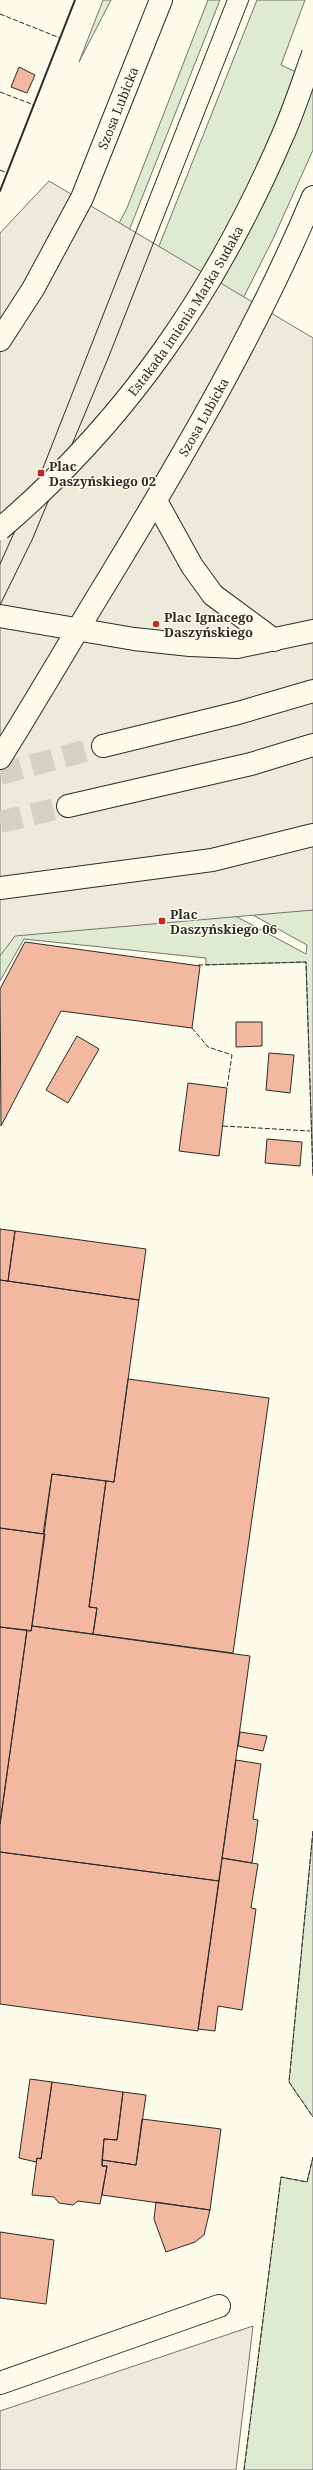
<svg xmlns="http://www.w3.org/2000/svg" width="313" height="2470" font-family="'Noto Serif',serif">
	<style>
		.green { fill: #deebd1; stroke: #74746e }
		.parking { fill: #eceadb; stroke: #74746e }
		.building { fill: #f2b8a0; stroke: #2b2b2b }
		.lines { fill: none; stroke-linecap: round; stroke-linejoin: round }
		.secondary-tunnel { stroke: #d3d1c4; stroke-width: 22; stroke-dasharray: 22 11; stroke-linecap: butt }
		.street-casing { stroke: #2b2b2b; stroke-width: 24 }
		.secondary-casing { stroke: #2b2b2b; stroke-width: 24 }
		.primary-casing { stroke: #2b2b2b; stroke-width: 24 }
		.street { stroke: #fdfbea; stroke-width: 22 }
		.secondary { stroke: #fdfbea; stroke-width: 22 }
		.primary { stroke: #fdfbea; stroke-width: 22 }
		.tram { stroke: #2b2b2b; stroke-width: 1 }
		.primary-bridge-casing { stroke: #2b2b2b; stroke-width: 24; stroke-linecap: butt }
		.primary-bridge { stroke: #fdfbea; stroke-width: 22 }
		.fence { stroke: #2b2b2b; stroke-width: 1; stroke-dasharray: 5 2; stroke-linecap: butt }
		.wall { stroke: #2b2b2b; stroke-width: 2 }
		.poi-dot { fill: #c62828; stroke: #fdfbea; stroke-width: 1.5 }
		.labels { text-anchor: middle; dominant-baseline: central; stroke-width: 3; stroke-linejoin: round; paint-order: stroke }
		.street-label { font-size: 13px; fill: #2b2b2b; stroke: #fdfbea }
		.poi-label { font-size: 13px; font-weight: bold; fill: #2b2b2b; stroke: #fdfbea; text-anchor: start }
	</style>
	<rect width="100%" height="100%" fill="#fdfbea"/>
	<path class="green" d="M103 0H111L79 62Z
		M208 0H220L93 322 0 408 89 280 127 208Z
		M257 0H305L281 65 313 80V150L273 239 217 350 124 334Z
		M313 869V1176L306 962 206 965V958L24 939 0 981V944L29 926 228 912 306 954 307 945 242 909Z
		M313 1831V2117L289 2082Z
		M313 2157V2470H244L281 2177 307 2182Z"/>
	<path class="parking" d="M49 181 313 338V910L15 936 0 956V233Z
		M253 2326 236 2470H0V2411Z"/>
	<path class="building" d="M19 67 35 75 27 93 11 87Z
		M25 942 200 966 192 1028 61 1011 1 1126 0 989Z
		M236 1022H262V1046L236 1047Z
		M77 1036 99 1049 68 1103 46 1090Z
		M269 1053 294 1055 290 1093 266 1090Z
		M188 1083 227 1088 219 1156 179 1151Z
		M267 1139 302 1142 300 1166 265 1163Z
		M0 1229 15 1231 8 1281 0 1280Z
		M15 1231 146 1249 139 1300 8 1281Z
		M0 1280 139 1300 114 1482 52 1474 43 1534 0 1528Z
		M128 1379 269 1398 233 1653 93 1634 97 1608 89 1607 106 1481 114 1482Z
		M52 1474 106 1481 89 1607 97 1608 93 1634 32 1626Z
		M0 1528 45 1534 31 1631 0 1627Z
		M32 1626 250 1656 219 1881 0 1852V1824L27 1630 31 1631Z
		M0 1627 27 1630 0 1824Z
		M240 1732 267 1736 263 1751 238 1746Z
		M236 1760 261 1764 253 1819 258 1820 252 1863 222 1858Z
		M0 1852 219 1881 198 2031 0 2004Z
		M222 1858 258 1864 251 1908 256 1909 242 2010 218 2006 215 2031 198 2029Z
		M30 2079 52 2082 41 2159 37 2158 36 2162 19 2158Z
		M52 2082 123 2092 117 2140 104 2139 102 2166H107L100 2204 78 2201 73 2205 59 2203 54 2197 32 2195 37 2158 41 2159Z
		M123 2092 146 2095 136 2165 102 2160 104 2139 117 2140Z
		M142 2119 221 2129 210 2210 102 2195 107 2166H102V2160L136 2165Z
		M156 2202 210 2210 204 2235 195 2242 166 2252 154 2219Z
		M0 2232 54 2240 46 2304 0 2298Z"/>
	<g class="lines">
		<path class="secondary-tunnel" d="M0 774 103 746
			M0 822 68 806"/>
		<defs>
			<path id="street" d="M0 2383 219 2306"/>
			<path id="secondary" d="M103 746 238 713 313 691
				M68 806 251 764 313 745"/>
			<g id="primary">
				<path id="s1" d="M0 340 33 289 82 198 161 0"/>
				<path d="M156 501 192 566 213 595 274 640"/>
				<path d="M0 616 134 639 190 645 237 647 313 631"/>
				<path id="s2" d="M0 758C38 697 74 635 112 573 186 451 258 328 313 197"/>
				<path d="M0 888 212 860 313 835"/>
			</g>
		</defs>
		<use href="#street" class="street-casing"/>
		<use href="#secondary" class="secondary-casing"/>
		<use href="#primary" class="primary-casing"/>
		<use href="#street" class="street"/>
		<use href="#secondary" class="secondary"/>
		<use href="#primary" class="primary"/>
		<path class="tram" d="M0 564 41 473 227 0
			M0 605 32 540 109 356 249 0"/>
		<defs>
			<g id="primary-bridge">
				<path id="s3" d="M0 529C128 420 216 290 282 137 294 110 303 82 313 54"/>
			</g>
		</defs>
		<use href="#primary-bridge" class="primary-bridge-casing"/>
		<use href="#primary-bridge" class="primary-bridge"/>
		<path class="fence" d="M0 14 60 38
			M0 92 34 105
			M0 170 7 173
			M198 965 306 962 313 1176
			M192 1028 208 1047 232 1055 227 1088
			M223 1126 310 1131
			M313 1831 289 2082 313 2117
			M244 2470 281 2177 307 2182 313 2157"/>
		<path class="wall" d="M0 191 75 0"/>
	</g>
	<g class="poi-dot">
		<rect x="37" y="469" width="8" height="8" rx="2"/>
		<circle cx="156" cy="624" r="4"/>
		<rect x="158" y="917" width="8" height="8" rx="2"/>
	</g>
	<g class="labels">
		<g class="street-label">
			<text stroke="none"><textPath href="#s1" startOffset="261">Szosa Lubicka</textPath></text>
			<text stroke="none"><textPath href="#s3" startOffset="288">Estakada imienia Marka Sudaka</textPath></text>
			<text stroke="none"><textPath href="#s2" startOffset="397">Szosa Lubicka</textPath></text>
		</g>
		<g class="poi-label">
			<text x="49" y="466">Plac<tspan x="49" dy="15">Daszyńskiego 02</tspan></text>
			<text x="164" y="617">Plac Ignacego<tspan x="164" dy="15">Daszyńskiego</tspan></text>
			<text x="170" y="914">Plac<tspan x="170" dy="15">Daszyńskiego 06</tspan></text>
		</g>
	</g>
</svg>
